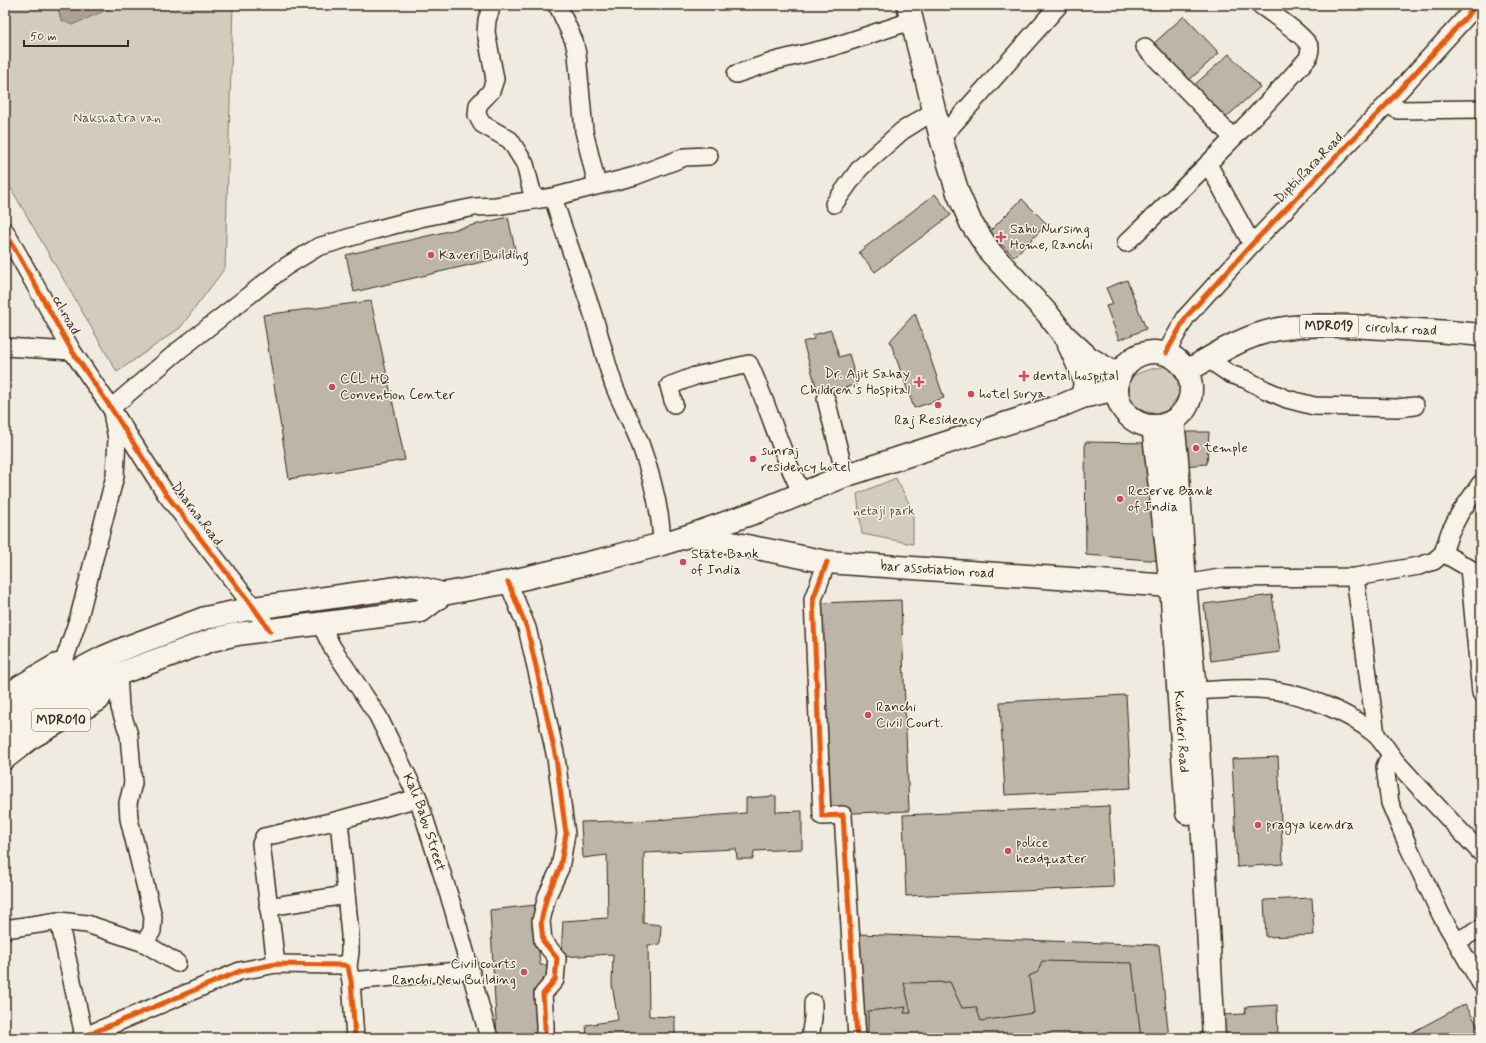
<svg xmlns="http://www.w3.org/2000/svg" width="1486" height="1043" font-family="Mynerve,sans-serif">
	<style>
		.green { fill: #d1cbc0; stroke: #867a6f }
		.water { fill: #aaa296; stroke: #7e7266 }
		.building { fill: #bdb5aa; stroke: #3b2a1e }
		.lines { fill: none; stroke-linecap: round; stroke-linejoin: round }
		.minor-casing { stroke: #3b2a1e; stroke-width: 20 }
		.major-casing { stroke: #3b2a1e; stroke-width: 25 }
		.minor { stroke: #f7f3e8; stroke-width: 17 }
		.major { stroke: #f7f3e8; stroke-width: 22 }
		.cycleway-casing { stroke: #f7f3e8; stroke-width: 8 }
		.cycleway { stroke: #e8590c; stroke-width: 5 }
		.poi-dot { fill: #d1495b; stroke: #f7f3e8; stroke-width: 1.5 }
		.labels { text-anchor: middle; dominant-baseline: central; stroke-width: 3; stroke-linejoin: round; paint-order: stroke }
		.shield { fill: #f7f3e8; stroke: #73665b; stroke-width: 1 }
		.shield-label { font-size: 13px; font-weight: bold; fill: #3b2a1e }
		.park-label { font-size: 14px; fill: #605246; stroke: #f7f3e8 }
		.street-label { font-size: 14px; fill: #3b2a1e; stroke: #f7f3e8 }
		.poi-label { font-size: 14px; fill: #3b2a1e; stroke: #f7f3e8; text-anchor: start }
	</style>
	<rect width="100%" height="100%" fill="#efebe0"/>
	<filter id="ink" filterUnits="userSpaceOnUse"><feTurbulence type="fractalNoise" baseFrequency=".025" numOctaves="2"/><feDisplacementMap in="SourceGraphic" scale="8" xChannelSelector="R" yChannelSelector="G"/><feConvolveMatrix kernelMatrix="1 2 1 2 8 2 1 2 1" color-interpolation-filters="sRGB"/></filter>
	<g filter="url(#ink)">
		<path class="green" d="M5 5H233L225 268 180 328 117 372 5 178Z
			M1168 366 1184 374 1186 385 1167 411C1156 414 1141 414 1133 403 1129 398 1127 388 1126 382 1138 370 1151 369 1168 366Z
			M896 478 913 511V544L862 534 857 494Z"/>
		<path class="water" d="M57 5H118L72 25 61 20Z"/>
		<path class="building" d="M1184 16 1219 53 1186 83 1151 46Z
			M1229 54 1260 87 1223 120 1192 87Z
			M935 194 951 215 875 272 859 252Z
			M1022 199 1047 224 1014 257 989 232Z
			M508 217 516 254 354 292 346 255Z
			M1127 280 1146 329 1119 340 1106 306 1113 304 1106 288Z
			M371 301 405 460 289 479 263 315Z
			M915 313 944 398 914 408 890 341Z
			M831 330 839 357 849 354 857 384 819 396 803 342 814 339 813 335Z
			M1183 432H1209L1207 464 1183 466Z
			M1085 442 1148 443 1162 561 1086 555Z
			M1272 595 1280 652 1211 661 1204 604Z
			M901 600 909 811 825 814 818 603Z
			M1126 695 1131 788 1005 795 1000 702Z
			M1278 757 1283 864 1237 867 1232 759Z
			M776 796V812L802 811V849L754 851 753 859H737L736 849 644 853 643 923 661 925 660 944 648 945 649 1016 675 1017V1038H587L586 1025 618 1020 612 985 613 954 561 957 563 921 608 918 607 855 583 858 581 822 656 820 746 813V798Z
			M1109 806 1114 887 906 896 903 815Z
			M1312 898 1314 935 1266 937 1264 900Z
			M535 905 540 965H553L555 996 538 997 541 1038H497L490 910Z
			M857 934 1159 945 1169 1038H862Z
			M1042 961 1132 963 1141 1038H868V1011L906 1007 904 1013H911L904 983 950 982 962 1008 976 1007 981 1021 1034 1013 1029 976 1038 972Z
			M1465 1004 1481 1031V1038H1411L1409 1034Z
			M1277 1005 1278 1038H1223L1222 1015 1245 1014 1246 1007Z"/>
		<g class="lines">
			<defs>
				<g id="minor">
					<path d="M492 5 487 20 486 32 495 79 491 91 478 105 477 115 482 124 510 140 525 164 534 200"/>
					<path d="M556 5 559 8 574 41 577 54 584 131 597 185"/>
					<path d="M1145 47 1233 138"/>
					<path d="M736 74 775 61 832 47 911 21"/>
					<path d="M1387 104 1398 110 1481 109"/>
					<path d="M941 138 1059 5"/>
					<path d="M1208 164 1252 244"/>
					<path d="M553 197C566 239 582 280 595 321 602 343 607 367 615 388 623 408 634 426 641 446 652 477 661 511 662 544"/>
					<path d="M834 204 860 168 902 131 934 111"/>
					<path d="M5 231 72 351 111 408 166 494 254 608 270 631"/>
					<path d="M1126 243C1189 183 1251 123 1308 58 1309 54 1310 52 1310 48 1307 37 1271 13 1260 5"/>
					<path d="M5 347 72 351"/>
					<path d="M1166 353 1186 317 1252 244 1387 104 1477 5"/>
					<path d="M1208 359 1230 374 1245 379 1266 390 1287 399 1314 406 1397 408 1415 406"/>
					<path d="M826 399 841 459 847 475"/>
					<path d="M674 404 669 386 695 376 749 364C769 406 780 452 802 493"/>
					<path d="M111 408 178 351 285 267 318 247 371 231 420 218 475 207 496 206 553 197 635 176 685 157 709 156"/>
					<path d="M1443 553 1469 568 1481 693"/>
					<path d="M827 562 813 599 822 816 843 815 857 1038"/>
					<path d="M1355 577 1376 735"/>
					<path d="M508 582 527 628 537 671 556 758 566 834 560 868 547 896 541 921 543 941 557 958 555 980 543 994 545 1025V1038"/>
					<path d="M1185 584 1220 578 1355 577 1419 566 1434 561 1443 553 1450 532 1460 513 1481 483"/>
					<path id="s1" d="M320 623 332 647 378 716 418 798 453 908 489 1038"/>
					<path d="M64 661 79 617 115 476 117 439 113 418"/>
					<path d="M118 674 120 708 129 735 133 783 128 803 129 819 153 917 152 931 144 943"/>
					<path d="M1195 691C1216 690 1237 688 1258 689 1295 690 1348 711 1376 735 1384 743 1390 755 1398 764 1425 794 1453 823 1481 853"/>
					<path d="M1396 763 1387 762 1385 767 1390 803 1409 848 1441 915 1481 984"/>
					<path d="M339 820 350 935V952L348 967"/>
					<path d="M268 907 346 895"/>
					<path d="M59 921 84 1036"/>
					<path d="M5 929 59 921 87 924 144 943 177 963"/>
					<path d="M1457 941 1481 928"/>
					<path d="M276 964 261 844 264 837 339 820 418 798"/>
					<path d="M351 981 469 970"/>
					<path d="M80 1038 240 971 276 964 337 965H344L348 967 351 981 355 1038"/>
					<path d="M810 1038 813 1018V1003"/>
				</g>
				<g id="major">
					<path d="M908 5 941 138 958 193 971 223 991 253 1047 313 1064 335 1089 358 1119 376"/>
					<path d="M1069 345 1082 374 1085 383 1082 397"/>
					<circle cx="1154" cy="389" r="37"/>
					<path id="s2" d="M1187 371C1213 356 1237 340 1266 332 1301 322 1348 326 1384 328 1416 330 1449 331 1481 335"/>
					<path d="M1173 421 1177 459 1185 584 1195 691 1214 1038"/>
					<path id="s3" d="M1153 426 1171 586 1187 813"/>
					<path id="s4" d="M692 535 827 562 1171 586 1184 585"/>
					<path d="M5 700 21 686 57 665"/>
					<path d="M5 719 21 706 42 691 64 678 104 657 125 648 205 618 254 608 412 586 443 594 508 582 606 559 662 544 691 535 759 511 847 475 1063 405 1082 397 1117 389"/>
					<path d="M5 740 27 722 99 681 212 640 237 634 421 611 443 594"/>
					<path d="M5 758 32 737 98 700 112 677"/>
				</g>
			</defs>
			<use href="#minor" class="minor-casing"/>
			<use href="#major" class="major-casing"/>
			<use href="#minor" class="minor"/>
			<use href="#major" class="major"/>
			<defs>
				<path id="cycleway" d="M5 231 72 351 111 408 166 494 254 608 270 631
					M1166 353 1186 317 1252 244 1387 104 1477 5
					M827 562 813 599 822 816 843 815 857 1038
					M508 582 527 628 537 671 556 758 566 834 560 868 547 896 541 921 543 941 557 958 555 980 543 994 545 1025V1038
					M80 1038 240 971 276 964 337 965H344L348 967 351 981 355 1038"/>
			</defs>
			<use href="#cycleway" class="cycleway-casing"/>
			<use href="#cycleway" class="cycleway"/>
		</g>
	</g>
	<g class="poi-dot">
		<path d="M999 231h4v4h4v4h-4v4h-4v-4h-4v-4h4z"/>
		<circle cx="431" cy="255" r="4"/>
		<path d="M1022 370h4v4h4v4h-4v4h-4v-4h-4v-4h4z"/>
		<path d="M917 376h4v4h4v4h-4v4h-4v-4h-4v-4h4z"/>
		<circle cx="332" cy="387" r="4"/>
		<circle cx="971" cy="394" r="4"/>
		<circle cx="938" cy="405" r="4"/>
		<circle cx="1196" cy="448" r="4"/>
		<circle cx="753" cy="459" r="4"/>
		<circle cx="1120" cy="499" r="4"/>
		<circle cx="683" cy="562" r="4"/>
		<circle cx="868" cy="715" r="4"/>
		<circle cx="1258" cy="825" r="4"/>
		<circle cx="1008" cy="851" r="4"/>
		<circle cx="524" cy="972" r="4"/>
	</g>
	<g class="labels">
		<g class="shield">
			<rect x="1300" y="315" width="58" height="22" rx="3"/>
			<rect x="32" y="709" width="58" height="22" rx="3"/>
		</g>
		<g class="shield-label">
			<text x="1329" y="326">MDR019</text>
			<text x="61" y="720">MDR010</text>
		</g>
		<g class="park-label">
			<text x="117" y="118">Nakshatra van</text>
			<text x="884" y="511">netaji park</text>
		</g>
		<g class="street-label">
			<text transform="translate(1309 168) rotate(-46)">Dipti Para Road</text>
			<text transform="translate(66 315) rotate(61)">ccl road</text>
			<text stroke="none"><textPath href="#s2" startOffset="224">circular road</textPath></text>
			<text transform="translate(197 514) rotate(53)">Dharna Road</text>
			<text stroke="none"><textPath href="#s4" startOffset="248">bar assotiation road</textPath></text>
			<text stroke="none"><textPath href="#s3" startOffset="307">Kutcheri Road</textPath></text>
			<text stroke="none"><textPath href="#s1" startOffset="226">Kali Babu Street</textPath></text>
		</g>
		<g class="poi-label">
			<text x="1010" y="229">Sahu Nursing<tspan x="1010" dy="16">Home, Ranchi</tspan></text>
			<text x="439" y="255">Kaveri Building</text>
			<text x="910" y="374" text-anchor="end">Dr. Ajit Sahay<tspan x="910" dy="16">Children's Hospital</tspan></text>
			<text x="1033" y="376">dental hospital</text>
			<text x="340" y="379">CCL HQ<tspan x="340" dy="16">Convention Center</tspan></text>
			<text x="979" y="394">hotel surya</text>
			<text x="938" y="420" text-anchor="middle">Raj Residency</text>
			<text x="1204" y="448">temple</text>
			<text x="761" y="451">sunraj<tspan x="761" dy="16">residency hotel</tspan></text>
			<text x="1128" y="491">Reserve Bank<tspan x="1128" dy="16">of India</tspan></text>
			<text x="691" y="554">State Bank<tspan x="691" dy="16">of India</tspan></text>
			<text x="876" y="707">Ranchi<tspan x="876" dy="16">Civil Court.</tspan></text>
			<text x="1266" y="825">pragya kendra</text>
			<text x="1016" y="843">police<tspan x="1016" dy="16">headquater</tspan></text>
			<text x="516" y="964" text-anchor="end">Civil courts<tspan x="516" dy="16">Ranchi New Building</tspan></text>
		</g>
	</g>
	<rect width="1486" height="1043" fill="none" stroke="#f7f3e8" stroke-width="20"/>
	<rect x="10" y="10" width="1466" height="1023" fill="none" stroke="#3b2a1e" stroke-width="1.5" filter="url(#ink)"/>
	<path d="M24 40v6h104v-6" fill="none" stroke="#3b2a1e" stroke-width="2"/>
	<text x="30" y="40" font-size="12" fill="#3b2a1e" stroke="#f7f3e8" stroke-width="3" paint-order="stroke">50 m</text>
</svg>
